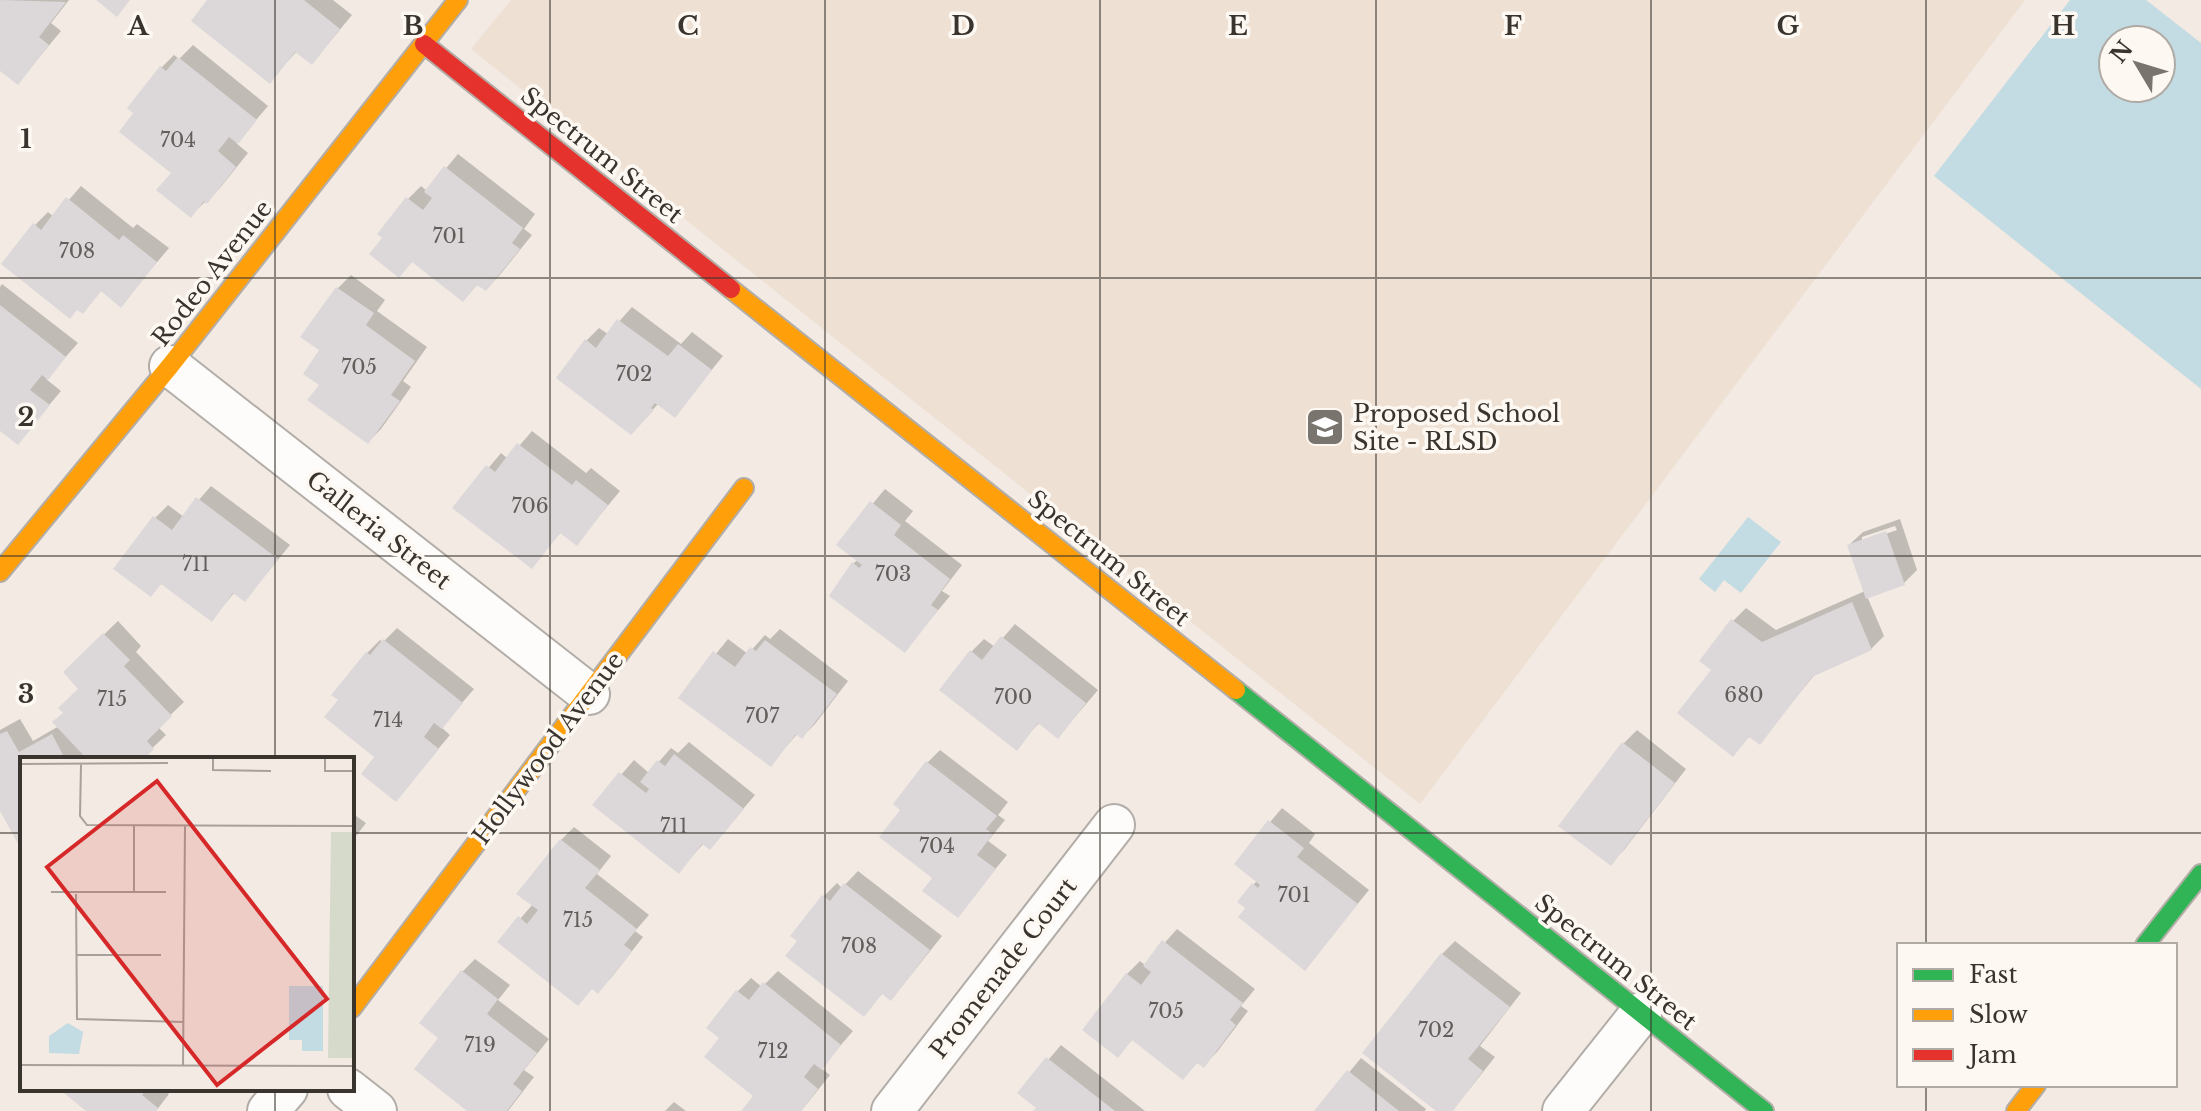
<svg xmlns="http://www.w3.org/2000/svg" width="2201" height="1111" font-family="'Libre Baskerville',serif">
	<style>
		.built { fill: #eee0d3 }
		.water { fill: #c3dbe2; fill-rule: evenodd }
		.shadow { fill: #0003; fill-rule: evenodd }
		.building { fill: #dcd8da }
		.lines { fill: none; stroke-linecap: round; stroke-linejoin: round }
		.street-casing { stroke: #b3ada8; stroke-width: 44 }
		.fast-casing { stroke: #b3ada8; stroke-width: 22 }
		.slow-casing { stroke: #b3ada8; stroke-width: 22 }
		.jam-casing { stroke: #b3ada8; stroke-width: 22 }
		.street { stroke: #fdfcfb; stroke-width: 40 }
		.fast { stroke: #30b455; stroke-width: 18 }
		.slow { stroke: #ff9f0a; stroke-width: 18 }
		.jam { stroke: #e5322d; stroke-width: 18 }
		.grid { fill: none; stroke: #3a342f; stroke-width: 2; stroke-opacity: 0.55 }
		.labels { text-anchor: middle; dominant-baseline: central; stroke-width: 7; stroke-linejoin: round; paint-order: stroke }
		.number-label { font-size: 20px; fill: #635e5b }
		.street-label { font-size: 24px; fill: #3a342f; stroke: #fef8f3 }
		.poi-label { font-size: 24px; fill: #3a342f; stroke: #fef8f3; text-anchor: start }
		.inset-road { fill: none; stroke: #a8a19b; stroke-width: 2 }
		.view { fill: #d62828; fill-opacity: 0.15; stroke: #d62828; stroke-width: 4 }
		.inset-edge { fill: none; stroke: #3a342f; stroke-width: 4 }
		.grid-label { font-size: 26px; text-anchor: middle; font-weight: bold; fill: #3a342f; stroke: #fef8f3; stroke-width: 7; stroke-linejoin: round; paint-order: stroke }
	</style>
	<rect width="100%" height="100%" fill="#f2eae3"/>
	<path class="built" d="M511 0H2025L1420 804 471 49Z"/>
	<path class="water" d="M2070 0H2146L2201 43V389L1934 176ZM2113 40H2161V88H2113Z
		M1748 517 1781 542 1741 593 1724 580 1715 592 1699 579Z"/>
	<path class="shadow" d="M0 0H69L51 23 61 31 18 83 0 69Z
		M210 0H333L352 15 324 49 297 51 270 81Z
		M193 45 268 106 236 143 248 153 220 188 191 215 174 173 161 68 174 55 179 59Z
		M458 154 535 214 524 229 532 235 499 276 486 289 479 283 463 300 413 261 399 275 408 199 421 186 427 191Z
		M81 186 133 228 137 224 169 248 121 305 102 290 83 312 35 225 48 212 54 217Z
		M351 275 385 300 377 311 427 347 403 381 411 387 381 429 368 442 321 385 322 350 303 336 338 288Z
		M2 284 78 343 46 379 61 391 18 442 0 428V287Z
		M632 307 681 344 692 332 723 356 675 415 659 403 644 419 586 341 599 328 608 334Z
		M532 431 586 473 591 468 620 491 577 543 561 532 532 566 455 508 501 453 508 459Z
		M211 486 290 545 245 600 235 592 212 619 163 582 150 595 155 518 168 505 184 517Z
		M885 489 913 511 905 521 962 565 942 591 950 596 904 651 853 564 858 559 839 544Z
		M1900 519 1917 570 1904 583 1867 596 1884 636 1871 649 1816 673 1759 743 1750 736 1733 754 1714 669 1733 621 1746 608 1776 630 1865 591 1849 545 1863 532ZM1895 526 1897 530 1862 542V537Z
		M118 621 141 646 136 652 184 702 158 727 166 735 141 759H90L81 751 85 759H22V847L0 807V730L20 719 33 741 59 726 81 689 65 672Z
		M1015 624 1098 690 1058 737 1040 722 1016 748 971 652 984 639 995 647Z
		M397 628 474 689 441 727 450 735 396 799 377 757 340 700 367 653 380 640 383 642Z
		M780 629 848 681 815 724 802 737 798 733 771 764 681 697 728 639 748 654 765 635 770 639Z
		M1637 730 1686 769 1624 850 1610 863 1624 743Z
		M689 742 755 795 710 848 704 843 679 871 595 805 634 760 649 773 671 748 678 753Z
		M940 750 1008 802 998 815 1005 820 988 841 1007 855 957 915 935 878 927 763Z
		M1282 808 1315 834 1309 843 1369 890 1305 968 1247 908 1254 884 1258 880 1236 863Z
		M352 813 366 823 352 841Z
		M574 827 611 856 597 874 649 915 635 931 643 937 611 978 598 991 593 987 578 1004 500 942 533 904 561 840Z
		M858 871 942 936 903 985 890 998 883 993 863 1015 799 941 824 896 837 883 842 888Z
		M1177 929 1255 989 1241 1006 1248 1011 1217 1052 1204 1065 1199 1061 1183 1078 1133 1039 1118 1055 1127 974 1140 961 1145 965Z
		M1455 941 1521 993 1480 1046 1495 1057 1452 1111H1440L1442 954Z
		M475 959 510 985 498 1000 549 1039 524 1070 534 1077 508 1111H470L441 1038 462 972Z
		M778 971 853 1031 821 1068 830 1075 801 1111H744L756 1096 722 1038 738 991 751 978 762 987Z
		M1061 1045 1145 1111H1035L1038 1107 1020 1093Z
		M1361 1058 1426 1109 1425 1111H1317Z
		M62 1089H163L169 1094 156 1111H90Z
		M674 1102 686 1111H665Z"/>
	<path class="building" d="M0 0 66 2 39 37 49 45 18 85 0 71Z
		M96 0H130L117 17Z
		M207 0H304L340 29 312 65 295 52 270 84 191 21Z
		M178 57 257 120 238 144 229 137 218 151 236 167 207 204 204 201 191 218 156 190 171 173 119 132 133 113 127 108 160 66 166 71Z
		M444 166 523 228 512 243 520 249 486 291 477 285 463 302 412 262 399 278 369 254 382 238 377 234 406 197 423 210 432 198 424 192Z
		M66 197 119 240 123 235 157 262 121 308 101 291 83 314 77 310 70 319 1 264 33 223 41 230Z
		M336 287 374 313 366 325 415 361 391 395 400 401 368 444 307 400 319 385 303 374 319 350 300 337Z
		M0 305 66 357 48 380 42 375 30 390 50 405 18 445 0 431Z
		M617 319 668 356 678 344 712 370 675 418 655 403 651 408 654 410 631 435 556 378 585 339 596 348Z
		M517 443 572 485 576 480 608 505 577 546 560 533 532 569 452 508 486 465 495 472Z
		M196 497 278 559 245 602 233 593 212 622 161 584 151 597 113 569 153 516 172 530Z
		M870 501 901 525 894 535 950 579 931 605 938 610 905 653 829 596 852 562 859 568 862 565 836 545Z
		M1886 531 1905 585 1866 599 1847 545Z
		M1852 602 1872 650 1812 677 1760 745 1749 737 1733 757 1677 713 1711 670 1699 661 1731 619 1762 642Z
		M103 633 130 660 124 666 172 716 147 741 154 749 144 759H87L52 722 63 713 58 708 78 689 63 672Z
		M1001 636 1086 703 1058 739 1038 723 1017 751 939 690 970 650 982 660Z
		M383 639 463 703 442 729 434 723 424 737 439 749 396 802 361 774 374 757 324 717 338 700 331 695 366 652 370 655Z
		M765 640 837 694 802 739 796 734 771 767 678 698 713 651 735 667 750 647 756 651Z
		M7 731 19 752 52 734 65 759H22V851L0 811V734Z
		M1622 742 1675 783 1611 866 1558 826Z
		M674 754 744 809 710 850 702 844 679 874 592 805 619 772 646 793 649 789 640 782 657 760 665 766Z
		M926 761 997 816 986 829 993 834 977 855 996 869 958 918 922 891 932 878 879 837 900 810 893 804Z
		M1268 820 1304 848 1297 857 1358 904 1305 971 1238 917 1245 908 1237 902 1252 883 1258 888 1260 885 1234 864Z
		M560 839 600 870 585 888 637 929 624 945 632 951 598 994 592 989 578 1006 497 942 518 916 527 924 538 910 516 894Z
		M844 883 930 950 891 1001 882 994 864 1017 785 956 797 941 790 936 822 895 830 901Z
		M1162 940 1243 1003 1230 1020 1236 1025 1204 1068 1197 1063 1183 1080 1132 1040 1118 1058 1082 1030 1126 973 1141 985 1151 972 1143 966Z
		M1441 953 1510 1007 1468 1059 1483 1071 1453 1111H1436L1362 1053Z
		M461 970 498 999 487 1014 537 1053 513 1084 522 1091 507 1111H467L414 1069 438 1038 419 1023Z
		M763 982 841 1045 822 1070 814 1064 804 1077 818 1089 801 1111H741L753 1096 704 1057 719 1038 706 1028 736 990 749 1000Z
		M1046 1057 1115 1111H1033L1036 1108 1017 1093Z
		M1347 1070 1399 1111H1314Z
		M59 1089H147L142 1095 158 1108 156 1111H86Z"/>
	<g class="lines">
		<defs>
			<path id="street" d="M170 366 589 694
				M348 1089 376 1111
				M268 1111 287 1089
				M892 1111 1114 825
				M1563 1111 1641 1013"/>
			<path id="fast" d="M1236 690 1764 1111
				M2145 945 2201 874"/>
			<path id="slow" d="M731 289 1236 690
				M0 572 170 366 458 0
				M352 1008 744 488
				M2016 1111 2036 1085"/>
			<path id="jam" d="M424 44 731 289"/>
		</defs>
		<use href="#street" class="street-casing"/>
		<use href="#fast" class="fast-casing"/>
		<use href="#slow" class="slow-casing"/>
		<use href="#jam" class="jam-casing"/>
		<use href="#street" class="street"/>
		<use href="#fast" class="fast"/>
		<use href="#slow" class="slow"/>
		<use href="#jam" class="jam"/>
	</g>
	<path class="grid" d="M275 0V759M550 0V1111M825 0V1111M1100 0V1111M1376 0V1111M1651 0V1111M1926 0V945M0 278H2201M0 556H2201M0 833H22M352 833H2201M1926 1085V1111M275 1089V1111"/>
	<defs>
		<symbol id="school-square" viewBox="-11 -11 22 22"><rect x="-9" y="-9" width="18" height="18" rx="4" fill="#7a746e" stroke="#fef8f3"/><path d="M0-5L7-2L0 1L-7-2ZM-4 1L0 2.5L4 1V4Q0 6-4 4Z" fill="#fff"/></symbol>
	</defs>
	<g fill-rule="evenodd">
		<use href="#school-square" x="1303" y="405" width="44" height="44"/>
	</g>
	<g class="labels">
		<g class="number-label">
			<text x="178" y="140">704</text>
			<text x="449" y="236">701</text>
			<text x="77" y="251">708</text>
			<text x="359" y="367">705</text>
			<text x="634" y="374">702</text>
			<text x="530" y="506">706</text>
			<text x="196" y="564">711</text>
			<text x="893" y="574">703</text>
			<text x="1744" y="695">680</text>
			<text x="1013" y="697">700</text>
			<text x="112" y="699">715</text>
			<text x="762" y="716">707</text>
			<text x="388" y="720">714</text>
			<text x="674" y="826">711</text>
			<text x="937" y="846">704</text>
			<text x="1294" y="895">701</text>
			<text x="578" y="920">715</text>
			<text x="859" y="946">708</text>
			<text x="1166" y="1011">705</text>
			<text x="1436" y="1030">702</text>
			<text x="480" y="1045">719</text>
			<text x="773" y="1051">712</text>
		</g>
		<g class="street-label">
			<text transform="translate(602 155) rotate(39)">Spectrum Street</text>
			<text transform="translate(212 273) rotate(-52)">Rodeo Avenue</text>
			<text transform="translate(379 530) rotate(38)">Galleria Street</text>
			<text transform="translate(1109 558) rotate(39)">Spectrum Street</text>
			<text transform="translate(548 748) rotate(-53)">Hollywood Avenue</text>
			<text transform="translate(1616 962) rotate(39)">Spectrum Street</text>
			<text transform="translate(1003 968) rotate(-52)">Promenade Court</text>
		</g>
		<g class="poi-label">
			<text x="1353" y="413">Proposed School<tspan x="1353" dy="28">Site - RLSD</tspan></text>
		</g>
	</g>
	<g transform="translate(20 757)">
		<rect width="334" height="334" fill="#f2eae3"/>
		<path d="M311 75H334V301H308Z" fill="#d5daca"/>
		<path d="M269 229H303V294H282V283H269ZM48 266 63 275 59 297 29 296V279Z" fill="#c3dbe2"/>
		<path class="inset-road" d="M193 1V13L251 14M305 1V14H334M0 7 148 6M61 7 60 59 67 68 334 69M114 69V136M31 135H146M56 137 57 262 164 265M56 198H141M0 308 334 309M163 309 165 69"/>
		<path class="view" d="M137 24 307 242 197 328 27 110Z"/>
		<rect width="334" height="334" class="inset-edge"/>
	</g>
	<g class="grid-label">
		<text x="138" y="35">A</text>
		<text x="413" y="35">B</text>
		<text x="688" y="35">C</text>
		<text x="963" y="35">D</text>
		<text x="1238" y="35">E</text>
		<text x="1513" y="35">F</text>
		<text x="1788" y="35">G</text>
		<text x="2063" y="35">H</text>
		<text x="26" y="148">1</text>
		<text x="26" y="426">2</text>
		<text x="26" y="703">3</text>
	</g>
	<rect x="1897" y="943" width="280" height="144" fill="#fef8f3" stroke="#b0aaa5" stroke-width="2"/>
	<rect x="1913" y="969" width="40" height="12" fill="#30b455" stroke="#b0aaa5" stroke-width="2"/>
	<text x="1969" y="983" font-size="24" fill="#3a342f">Fast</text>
	<rect x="1913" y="1009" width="40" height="12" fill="#ff9f0a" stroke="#b0aaa5" stroke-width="2"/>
	<text x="1969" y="1023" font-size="24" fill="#3a342f">Slow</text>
	<rect x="1913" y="1049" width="40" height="12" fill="#e5322d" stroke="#b0aaa5" stroke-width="2"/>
	<text x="1969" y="1063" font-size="24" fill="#3a342f">Jam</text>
	<g transform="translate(2137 64) rotate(308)"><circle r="38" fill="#fef8f3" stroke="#b0aaa5" stroke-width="2"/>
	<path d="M0-6L14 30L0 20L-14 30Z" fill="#7a746e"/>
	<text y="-12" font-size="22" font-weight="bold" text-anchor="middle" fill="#3a342f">N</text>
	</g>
</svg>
